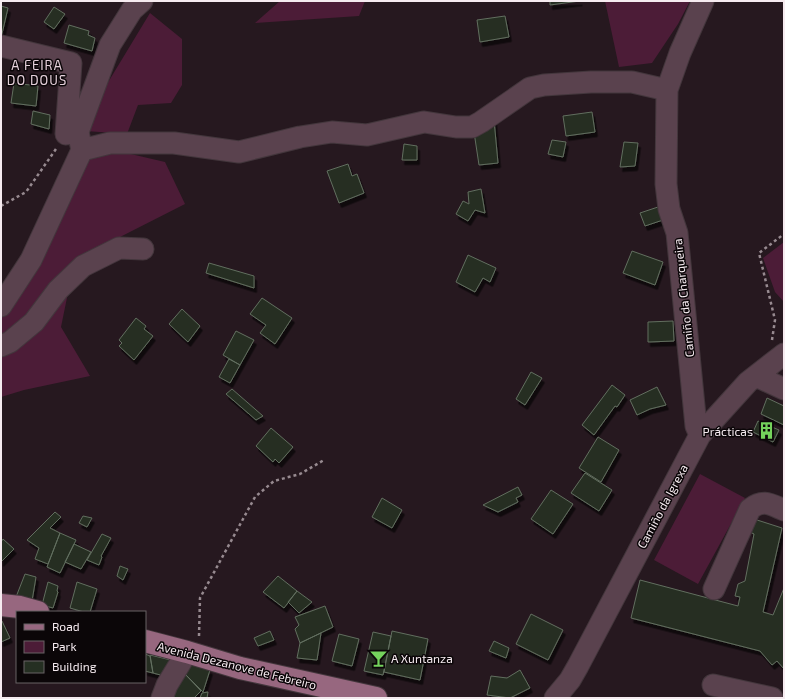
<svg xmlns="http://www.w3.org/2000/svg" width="785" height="699" font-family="'Exo 2',sans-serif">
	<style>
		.green { fill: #4c1c37 }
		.building { fill: #252f22; stroke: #626e5f; filter: url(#shadow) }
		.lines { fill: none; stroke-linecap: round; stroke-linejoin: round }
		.minor-casing { stroke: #43363c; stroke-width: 23 }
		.major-casing { stroke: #43363c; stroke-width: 24 }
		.path { stroke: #978a90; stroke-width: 2.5; stroke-dasharray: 3 3; stroke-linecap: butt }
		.minor { stroke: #5a424e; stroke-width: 21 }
		.major { stroke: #97677f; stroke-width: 22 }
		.labels { text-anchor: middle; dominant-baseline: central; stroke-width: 3; stroke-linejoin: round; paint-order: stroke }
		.street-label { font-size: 12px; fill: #f6ebf0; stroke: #0b0608 }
		.poi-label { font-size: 12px; fill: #f6ebf0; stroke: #0b0608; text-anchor: end }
		.neighbourhood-label { font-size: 13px; letter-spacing: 1px; fill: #e5d0da; stroke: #0b0608 }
	</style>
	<defs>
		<filter id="shadow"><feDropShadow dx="2.5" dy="4.5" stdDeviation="0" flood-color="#0009"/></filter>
	</defs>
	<rect width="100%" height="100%" fill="#26181f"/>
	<path class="green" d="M280 1H365L359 16 255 23Z
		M605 1H690L678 24 652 63 619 67Z
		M150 13 182 39V85L171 103 138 105 127 134 86 131 107 84Z
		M75 141 165 162 185 204 120 237 70 283 61 327 90 376 24 390 1 397V289L35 235Z
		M784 242V302L775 292 763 258Z
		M700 474 745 498 698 584 654 560Z"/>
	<path class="building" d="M550 1H580L550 5Z
		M1 6 8 8 1 38Z
		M54 7 65 14 54 29 44 22Z
		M505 16 509 37 480 42 477 20Z
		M69 25 89 31 88 35 95 38 92 51 64 43Z
		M14 83 38 86 36 106 11 103Z
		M33 111 50 115 49 129 31 124Z
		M592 112 595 132 566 136 563 116Z
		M494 120 498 163 479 165 474 132Z
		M552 140 566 142 563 157 548 154Z
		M624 142 638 143 635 166 620 167Z
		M404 144 417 146V160H402Z
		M348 164 352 176 357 174 364 193 339 203 327 171Z
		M481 189 485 213 475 210 468 221 456 214 463 201 469 204 468 192Z
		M661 206 666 219 645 226 640 213Z
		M632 251 663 262 655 285 623 273Z
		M468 255 496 268 490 282 483 278 475 292 456 282Z
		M209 263 254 276V288L206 273Z
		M262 298 292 318 275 344 260 333 266 325 250 314Z
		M182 309 200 326 188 342 169 324Z
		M136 318 146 326 144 329 153 336 134 360 119 346 122 343 119 340Z
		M673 321 674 341 648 342V322Z
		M236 331 254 340 240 365 223 355Z
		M229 359 240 365 230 383 219 377Z
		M531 372 542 378 525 405 516 399Z
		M612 385 625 395 617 407 615 406 594 435 582 425Z
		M657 387 666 405 650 409 637 415 630 400Z
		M232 389 263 416 256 420 226 394Z
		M767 398 784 406V425L761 414Z
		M758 421 779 430 773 442 753 432Z
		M271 428 293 447 279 463 275 459 273 462 256 446Z
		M598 437 619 450 601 482 579 468Z
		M585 473 612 490 599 511 571 493Z
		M518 487 522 495 516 498 518 502 498 512 483 505Z
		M551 490 573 504 553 534 531 519Z
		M382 498 402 510 392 528 372 517Z
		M55 512 61 517 50 528 60 533 48 564 35 559 39 548 27 540Z
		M83 516 92 518 87 527 79 523Z
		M754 519 782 528 763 612 773 615 784 588V669L777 661 772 665 760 651 631 618 640 580 738 606 740 597 735 596 738 584 745 581 754 534 750 532Z
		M60 533 76 540 60 573 47 567Z
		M102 534 111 538 101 556 102 557 99 565 87 560Z
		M3 539 14 549 1 562V542Z
		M74 544 91 552 81 569 65 562Z
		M120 566 128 569 123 580 117 576Z
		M25 574 36 577 32 601 16 597Z
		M278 576 297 591 284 608 263 592Z
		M48 582 58 586 57 591 58 592 53 608 42 605Z
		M77 582 97 589 90 612H84L70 608Z
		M297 591 312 602 299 613 288 602Z
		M325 606 333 627 300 643 295 629 299 625 295 617Z
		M531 614 563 630 548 660 516 644Z
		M2 621 10 638 1 642V622Z
		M270 631 274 640 258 646 254 638Z
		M392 631 428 639 420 680 384 672Z
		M373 632 391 636 383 675 364 671Z
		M321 633 317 660 297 658 300 643Z
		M339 634 359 639 352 666 332 661Z
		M494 641 509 648 506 658 489 651Z
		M145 654 150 656 153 673 145 671Z
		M150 655 175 661 168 677 153 673Z
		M190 664 210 670 203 692 184 673Z
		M520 670 530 688 510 698 487 695 491 676 507 678Z
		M184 673 201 691 194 698H176L170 693Z
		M208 692 207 698H200L202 693Z"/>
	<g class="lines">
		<defs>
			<path id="minor" d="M1 46 71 63 66 134
				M82 150 110 143H174L239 152 300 137 332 132 367 135 424 122 456 127H472L481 122 530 88 544 85 591 82H632L667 90
				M1 306 31 260 82 150 78 132 110 45 132 10 142 1
				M1 346 10 342 34 322 58 290 83 266 119 248 143 249
				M756 376 784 389
				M700 435 696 426 677 233 669 209 666 184 667 90 680 53 703 1
				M714 589 750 509C763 499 770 504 784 510
				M713 685 772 698
				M162 698 167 685 187 652
				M555 698 570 680 578 666 700 435 748 382 784 354"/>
			<path id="major" d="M1 605 20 607 38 612
				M145 641 187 652 240 668 376 698"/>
		</defs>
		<use href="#minor" class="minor-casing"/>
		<use href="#major" class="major-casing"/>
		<path class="path" d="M1 206 26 192 56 149
			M772 340 775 320 759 253 784 234
			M199 636 200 598 255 497 274 481 300 474 324 460"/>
		<use href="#minor" class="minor"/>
		<use href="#major" class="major"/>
	</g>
	<defs>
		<symbol id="building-bare" viewBox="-9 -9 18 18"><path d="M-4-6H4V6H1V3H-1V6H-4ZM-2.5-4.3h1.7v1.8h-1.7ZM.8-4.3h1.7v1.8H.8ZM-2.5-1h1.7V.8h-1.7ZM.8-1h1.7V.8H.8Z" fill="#74d25c" stroke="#0b0608" stroke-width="2.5" paint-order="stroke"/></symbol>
		<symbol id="bar-bare" viewBox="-9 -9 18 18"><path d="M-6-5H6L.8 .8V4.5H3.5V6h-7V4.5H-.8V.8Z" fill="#74d25c" stroke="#0b0608" stroke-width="2.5" paint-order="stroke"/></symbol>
	</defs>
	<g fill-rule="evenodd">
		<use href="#building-bare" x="754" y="418" width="25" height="25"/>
		<use href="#bar-bare" x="366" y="646" width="25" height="25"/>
	</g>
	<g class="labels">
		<g class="street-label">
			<text transform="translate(683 298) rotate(-96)">Camiño da Charqueira</text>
			<text transform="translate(662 506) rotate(-62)">Camiño da Igrexa</text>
			<text transform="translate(237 665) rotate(14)">Avenida Dezanove de Febreiro</text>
		</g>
		<g class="poi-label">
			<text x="753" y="431">Prácticas</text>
			<text x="391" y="658" text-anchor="start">A Xuntanza</text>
		</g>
		<g class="neighbourhood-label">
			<text x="37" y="65">A FEIRA<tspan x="37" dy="15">DO DOUS</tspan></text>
		</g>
	</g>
	<rect width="785" height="699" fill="none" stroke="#f6ebf0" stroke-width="4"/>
	<rect x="16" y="611" width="130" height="72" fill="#0b0608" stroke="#696265"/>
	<rect x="24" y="624" width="20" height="6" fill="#97677f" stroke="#696265"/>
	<text x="52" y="631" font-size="12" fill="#f6ebf0">Road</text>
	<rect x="24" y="641" width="20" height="12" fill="#4c1c37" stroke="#696265"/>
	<text x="52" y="651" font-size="12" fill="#f6ebf0">Park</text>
	<rect x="24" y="661" width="20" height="12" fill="#252f22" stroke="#696265"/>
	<text x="52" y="671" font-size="12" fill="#f6ebf0">Building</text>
</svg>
